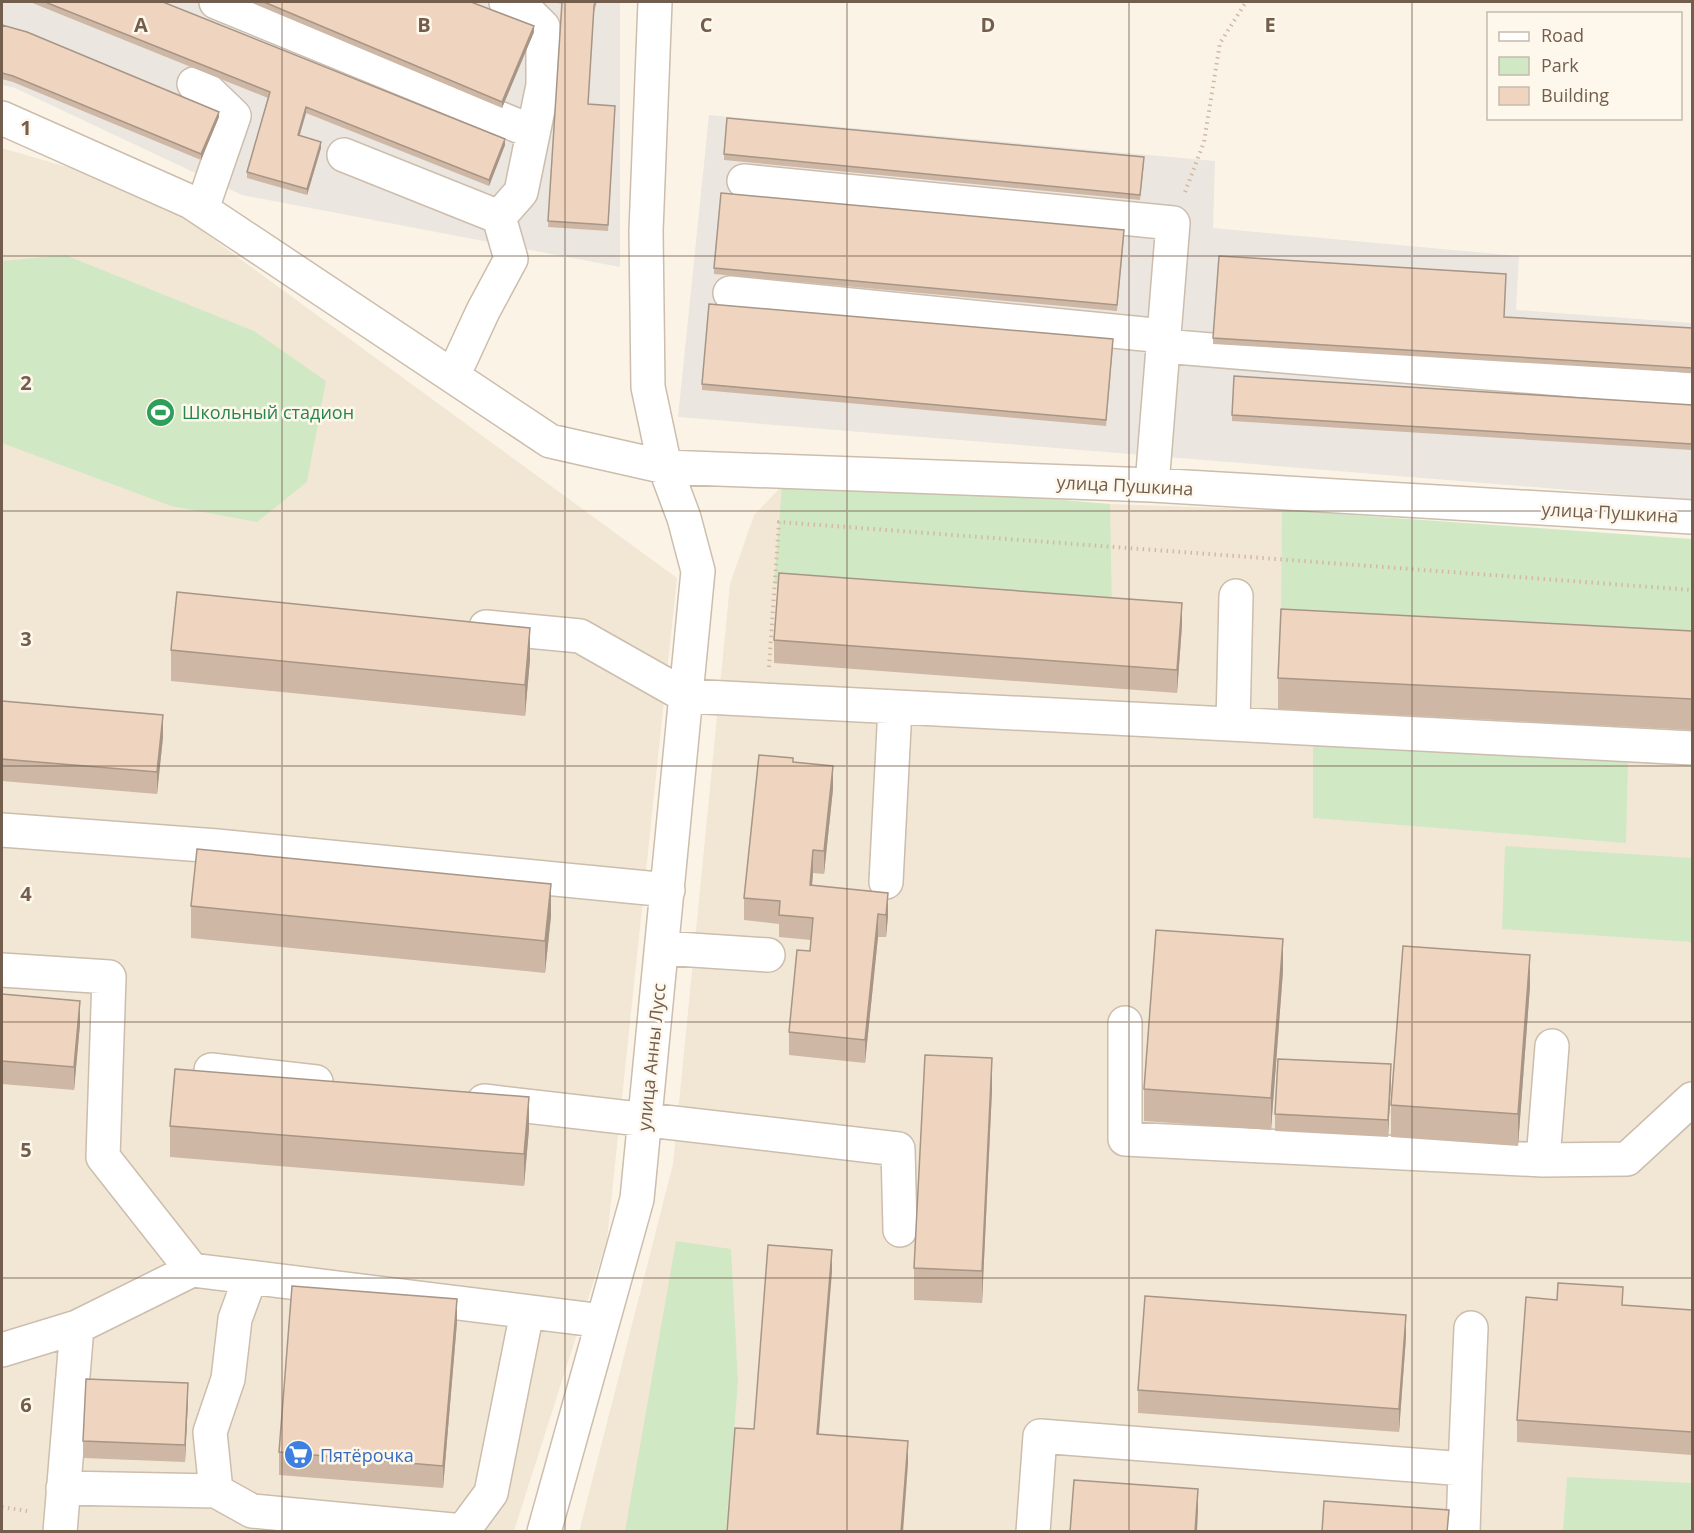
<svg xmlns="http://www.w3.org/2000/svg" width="1694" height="1533" font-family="'Open Sans',sans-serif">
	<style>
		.residential { fill: #f2e7d5 }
		.industrial { fill: #ebe6e0 }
		.green { fill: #d1e8c5 }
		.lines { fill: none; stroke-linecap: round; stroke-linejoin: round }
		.minor-casing { stroke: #ccbdad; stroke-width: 36 }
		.path { stroke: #d3b9a3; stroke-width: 4; stroke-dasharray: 1.5 4.5; stroke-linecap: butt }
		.minor { stroke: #fff; stroke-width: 33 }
		.wall { fill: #ceb7a4 }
		.shaded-wall { fill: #a79586 }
		.building { fill: #efd5bf; stroke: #a79586; stroke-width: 1.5 }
		.grid { fill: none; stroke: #735d4c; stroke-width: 1.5; stroke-opacity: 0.55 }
		.labels { text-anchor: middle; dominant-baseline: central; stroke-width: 5; stroke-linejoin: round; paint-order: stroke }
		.leisure-label { font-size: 18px; fill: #27864d; stroke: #fef8ec; text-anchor: start }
		.street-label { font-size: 18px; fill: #735d4c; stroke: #fef8ec }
		.shop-label { font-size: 18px; fill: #366cbe; stroke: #fef8ec; text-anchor: start }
		.grid-label { font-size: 20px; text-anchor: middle; font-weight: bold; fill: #735d4c; stroke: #fef8ec; stroke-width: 5; stroke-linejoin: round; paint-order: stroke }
	</style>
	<rect width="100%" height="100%" fill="#fbf4e6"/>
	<path class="residential" d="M2 148 146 190 677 578 607 1240 514 1531H2Z
		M782 486 966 492 1110 504 1282 510 1692 542V1531L579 1532 673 1164 730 584 754 515Z"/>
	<path class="industrial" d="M2 2H620V267L242 195 15 88 2 85Z
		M709 115 1215 161 1213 228 1519 256 1516 310 1692 323V500L678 417Z"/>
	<path class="green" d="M65 255 254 331 326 381 307 482 257 522 171 506 2 443V261Z
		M782 486 966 492 1110 504 1112 609 774 584Z
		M1282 510 1692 539V654L1281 618Z
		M1313 737 1628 757 1626 843 1313 818Z
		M1505 846 1692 858V942L1502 929Z
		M676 1241 731 1249 738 1381 726 1531H625Z
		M1567 1477 1692 1483V1531H1563Z"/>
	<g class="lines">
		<defs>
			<path id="minor" d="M216 2 533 132
				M194 84 206 89 234 116 202 209
				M2 118 191 202 550 441 665 467 648 387 646 231 655 2
				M344 155 499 217 511 259 483 311 453 376
				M744 181 1173 223 1152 485
				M499 217 521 192 543 85V27L522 6 506 2
				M730 293 1164 336
				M1163 346 1692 390
				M486 627 580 636 686 696 1692 748
				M1233 724 1236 596
				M2 830 217 846 668 890
				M886 882 895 708
				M662 948 768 955
				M2 970 109 977 103 1157 192 1270 77 1327 60 1532
				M1125 1023V1139L1543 1160 1627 1159 1692 1099
				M211 1070 316 1082
				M484 1101 898 1149 900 1230
				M1543 1160 1552 1046
				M192 1270 603 1321
				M250 1278 235 1319 228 1379 210 1432 216 1491 252 1511 463 1531 491 1493 527 1312
				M2 1350 77 1327
				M63 1488 216 1491
				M544 1532 637 1199 698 571 684 518 665 467 1152 485 1692 517
				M1033 1532 1040 1436 1465 1469 1471 1328
				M1463 1532 1465 1469"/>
		</defs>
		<use href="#minor" class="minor-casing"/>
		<path class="path" d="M1185 192 1204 142 1220 43 1246 2
			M769 667 779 522 1692 590
			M2 1507 27 1511"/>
		<use href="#minor" class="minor"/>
	</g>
	<path class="wall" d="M30 2H163L505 145 489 186 306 113 299 136 321 148 307 195 247 178V172L268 98Z
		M250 2H471L534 32 502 108Z
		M553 2H597L594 12 588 104 615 106 608 231 548 227 562 4Z
		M2 25 219 117 201 160 13 82 2 79Z
		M724 154 1144 163 1140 200 724 160Z
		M1124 236 1117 311 714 274V268Z
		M1504 317 1692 328V373L1213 344V338Z
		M1113 345 1106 426 702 390V384Z
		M1692 405V450L1232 421V415Z
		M1182 625 1177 693 774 663V640Z
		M1692 631V730L1278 709V678Z
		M171 650 530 659 525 716 171 681Z
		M2 701 163 737 157 794 2 781Z
		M793 762 833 789 824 874 813 873 812 885 888 916 886 937H878L865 1063 789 1055V1032L810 951 811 940 779 937V924L744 920V898Z
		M191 906 551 916 545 973 191 938Z
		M1283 971 1271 1130 1144 1121V1089Z
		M1530 986 1518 1146 1391 1137V1105Z
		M2 994 80 1024 74 1090 2 1084Z
		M1391 1082 1388 1137 1275 1131V1114Z
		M992 1090 982 1303 914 1300V1268Z
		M170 1126 529 1129 524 1186 170 1157Z
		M1623 1305 1692 1310V1455L1517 1442V1420Z
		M457 1322 443 1488 279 1475V1452Z
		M1406 1337 1399 1432 1138 1413V1390Z
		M188 1400 185 1462 83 1458V1441Z"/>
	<path class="shaded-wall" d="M534 26V32L502 108V102Z
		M306 107V113L298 141V135Z
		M219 112V117L201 160V154Z
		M505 139V145L489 186V180Z
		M321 142V148L307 195V189Z
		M1182 603V625L1177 693V670Z
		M530 628V659L525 716V685Z
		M163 715V737L157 794V772Z
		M833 766V789L824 874V851Z
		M813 850V873L810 908V885Z
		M551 884V916L545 973V941Z
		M888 893V916L886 937V915Z
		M878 914V937L865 1063V1040Z
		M1283 939V971L1271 1130V1098Z
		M1530 955V986L1518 1146V1114Z
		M80 1001V1024L74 1090V1067Z
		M992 1058V1090L982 1303V1271Z
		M1391 1064V1082L1388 1137V1120Z
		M529 1097V1129L524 1186V1154Z
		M832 1250V1272L817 1457V1434Z
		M457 1299V1322L443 1488V1466Z
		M1406 1315V1337L1399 1432V1409Z
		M188 1383V1400L185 1462V1445Z
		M908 1441V1464L903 1532H901Z
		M1198 1489V1511L1197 1532H1195Z"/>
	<path class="building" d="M45 2H163L505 139 489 180 306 107 298 135 321 142 307 189 247 172 270 92Z
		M264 2H471L534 26 502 102Z
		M562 2H595L594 6 588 104 615 106 608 225 548 221Z
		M2 25 27 32 219 112 201 154 13 76 2 73Z
		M727 118 1144 157 1140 195 724 154Z
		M721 193 1124 230 1117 305 714 268Z
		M1219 256 1506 274 1504 317 1692 328V368L1213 338Z
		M709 304 1113 339 1106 420 702 384Z
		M1234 376 1692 405V444L1232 415Z
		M779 573 1182 603 1177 670 774 640Z
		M177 592 530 628 525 685 171 650Z
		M1281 609 1692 631V699L1278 678Z
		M2 701 163 715 157 772 2 759Z
		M759 755 793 758V762L833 766 824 851 813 850 810 885 888 893 886 915 878 914 865 1040 789 1032 797 950 810 951 813 918 779 915 780 901 744 898Z
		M197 849 551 884 545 941 191 906Z
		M1156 930 1283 939 1271 1098 1144 1089Z
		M1403 946 1530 955 1518 1114 1391 1105Z
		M2 994 80 1001 74 1067 2 1061Z
		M925 1055 992 1058 982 1271 914 1268Z
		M1278 1059 1391 1064 1388 1120 1275 1114Z
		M175 1069 529 1097 524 1154 170 1126Z
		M768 1245 832 1250 817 1434 908 1441 901 1532H727L735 1428 754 1429Z
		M1558 1283 1623 1287 1622 1305 1692 1310V1432L1517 1420 1526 1297 1557 1300Z
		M292 1286 457 1299 443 1466 279 1452Z
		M1145 1296 1406 1315 1399 1409 1138 1390Z
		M86 1379 188 1383 185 1445 83 1441Z
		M1074 1480 1198 1489 1195 1532H1070Z
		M1324 1501 1449 1510 1447 1532H1322Z"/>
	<path class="grid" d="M282 2V1532M565 2V1532M847 2V1532M1129 2V1532M1412 2V1532M2 256H1692M2 511H1692M2 766H1692M2 1022H1692M2 1278H1692"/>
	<defs>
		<symbol id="stadium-disc" viewBox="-11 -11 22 22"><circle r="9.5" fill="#2e9e5b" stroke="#fef8ec"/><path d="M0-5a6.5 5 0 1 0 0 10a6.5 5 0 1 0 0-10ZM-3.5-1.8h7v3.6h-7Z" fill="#fff"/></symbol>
		<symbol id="supermarket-disc" viewBox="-11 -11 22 22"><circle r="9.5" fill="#3f7fe0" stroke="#fef8ec"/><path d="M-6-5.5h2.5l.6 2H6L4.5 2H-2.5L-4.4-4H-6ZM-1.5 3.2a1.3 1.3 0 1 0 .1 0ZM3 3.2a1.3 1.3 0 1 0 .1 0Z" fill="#fff"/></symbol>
	</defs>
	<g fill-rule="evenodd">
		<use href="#stadium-disc" x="144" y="396" width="33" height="33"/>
		<use href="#supermarket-disc" x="282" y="1438" width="33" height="33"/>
	</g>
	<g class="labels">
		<g class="leisure-label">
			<text x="182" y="412">Школьный стадион</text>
		</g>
		<g class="street-label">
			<text transform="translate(1125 485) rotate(3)">улица Пушкина</text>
			<text transform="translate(1610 512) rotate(3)">улица Пушкина</text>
			<text transform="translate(651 1057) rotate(-84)">улица Анны Лусс</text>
		</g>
		<g class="shop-label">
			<text x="320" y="1455">Пятёрочка</text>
		</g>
	</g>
	<g class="grid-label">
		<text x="141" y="32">A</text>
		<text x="424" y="32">B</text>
		<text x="706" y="32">C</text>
		<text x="988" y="32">D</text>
		<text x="1270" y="32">E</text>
		<text x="26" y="135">1</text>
		<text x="26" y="390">2</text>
		<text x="26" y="646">3</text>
		<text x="26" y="901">4</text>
		<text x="26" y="1157">5</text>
		<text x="26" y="1412">6</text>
	</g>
	<rect width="1694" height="1533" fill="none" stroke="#735d4c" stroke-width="6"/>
	<rect x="1487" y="12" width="195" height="108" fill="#fef8ec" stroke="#c6baac" stroke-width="1.5"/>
	<rect x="1499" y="32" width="30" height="9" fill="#ffffff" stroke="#c6baac" stroke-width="1.5"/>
	<text x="1541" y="42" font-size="18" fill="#735d4c">Road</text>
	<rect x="1499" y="57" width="30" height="18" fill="#d1e8c5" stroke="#c6baac" stroke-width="1.5"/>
	<text x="1541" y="72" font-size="18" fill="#735d4c">Park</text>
	<rect x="1499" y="87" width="30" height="18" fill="#efd5bf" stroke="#c6baac" stroke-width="1.5"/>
	<text x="1541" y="102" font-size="18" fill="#735d4c">Building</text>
</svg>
